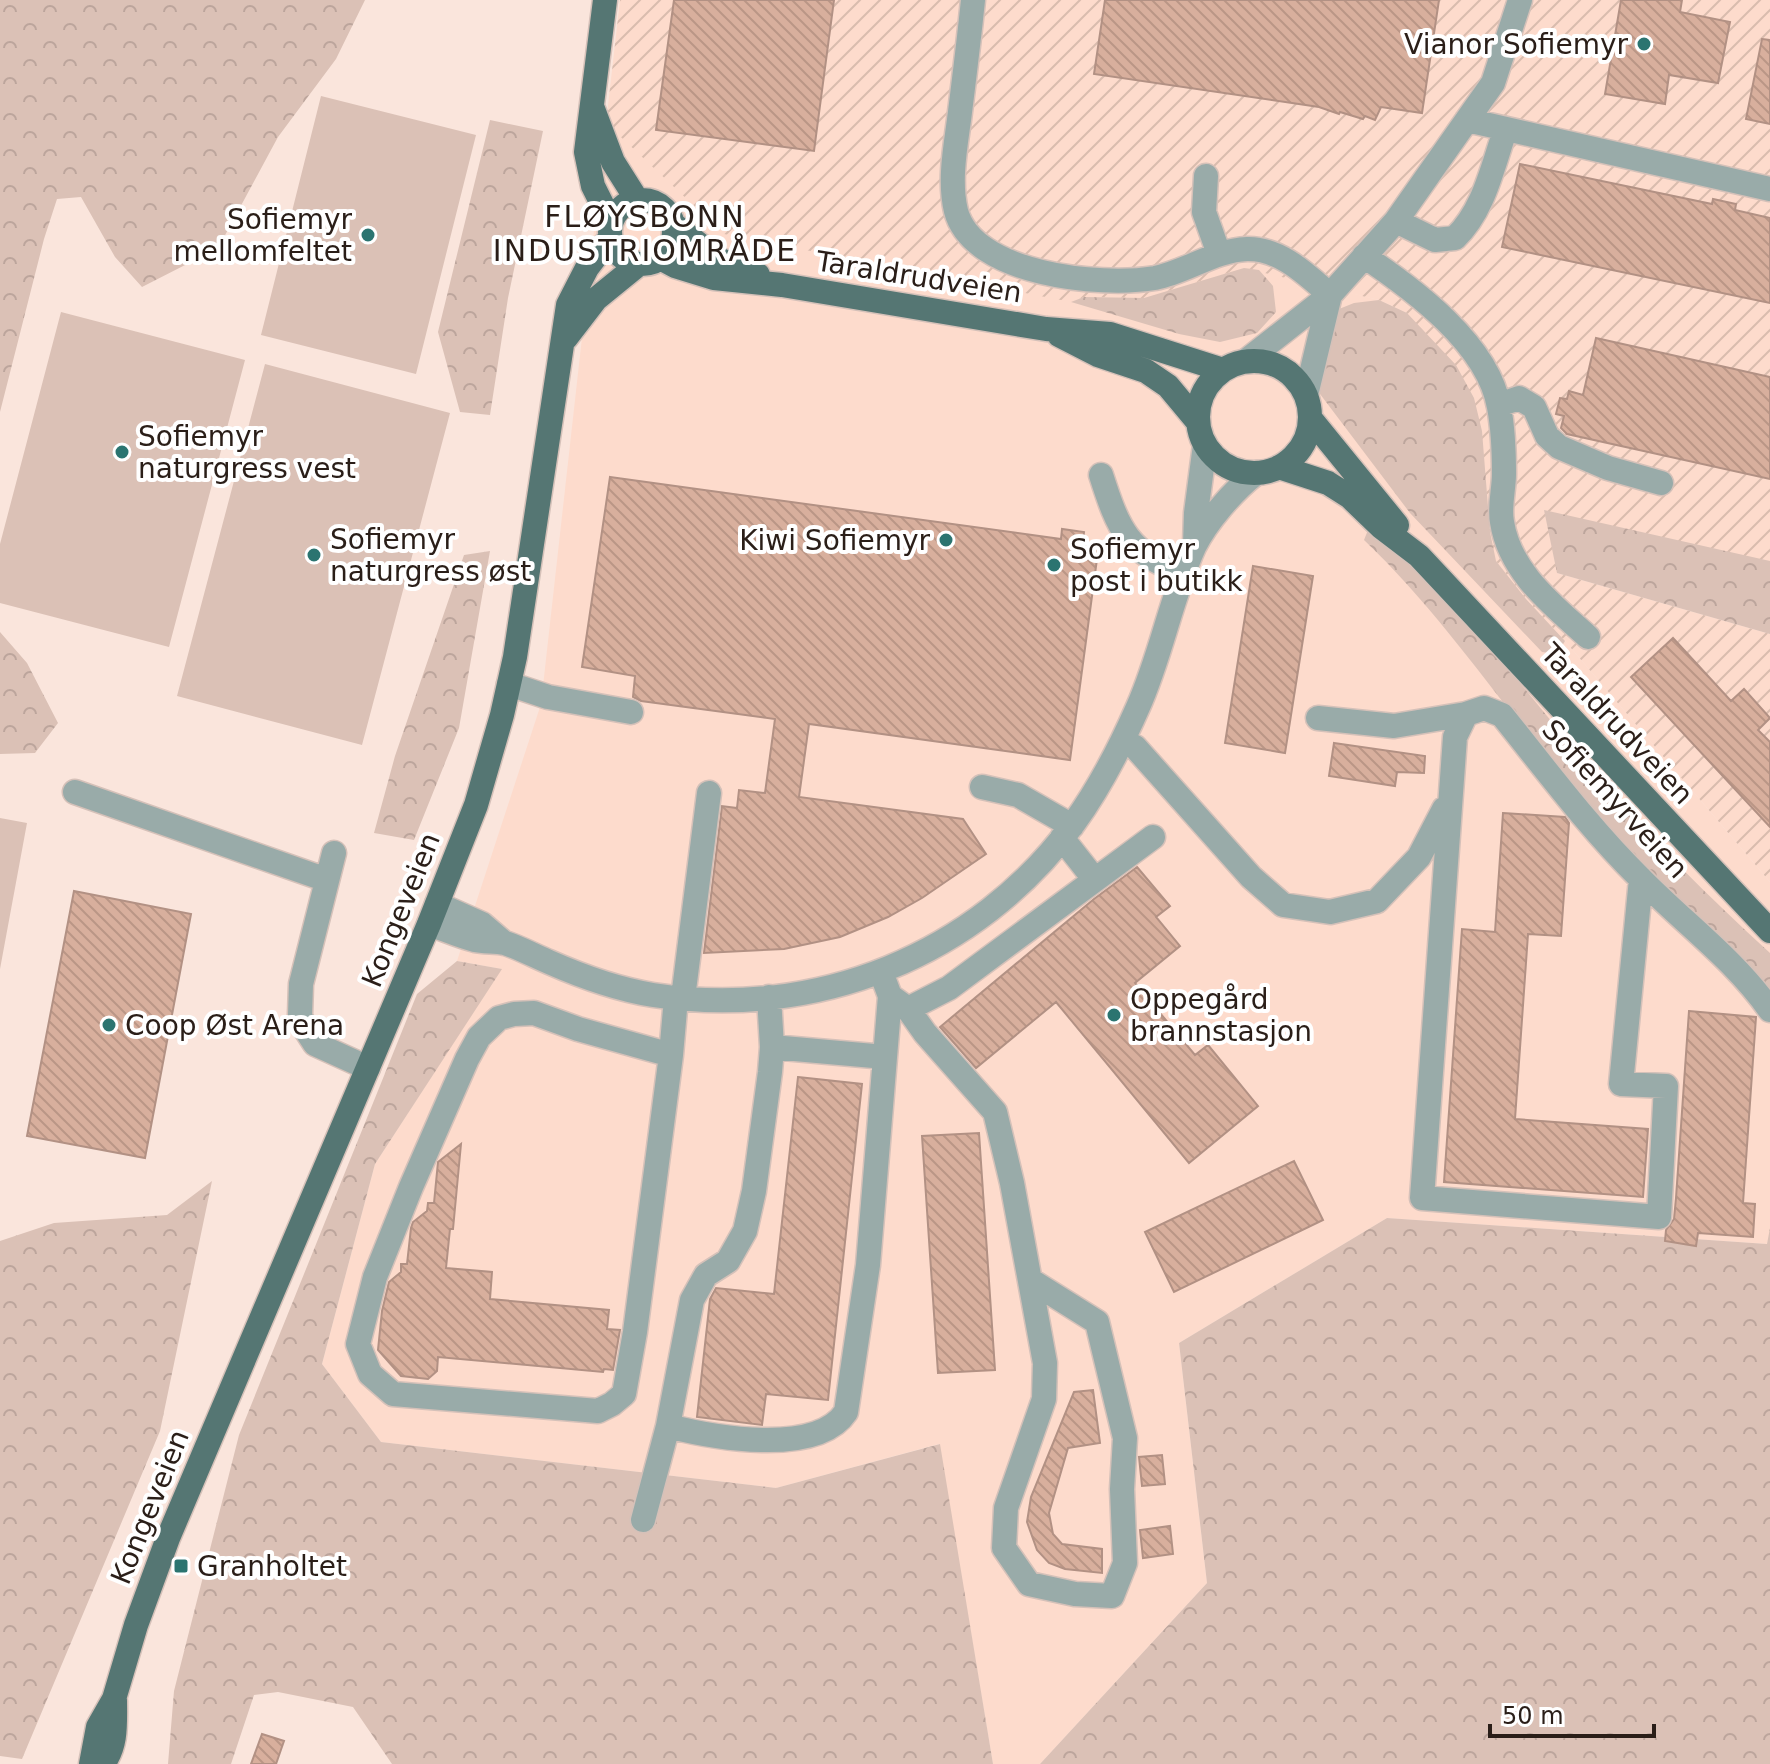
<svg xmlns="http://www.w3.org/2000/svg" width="1770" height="1764" font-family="'DejaVu Sans',sans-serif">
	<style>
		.built { fill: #fddbcc }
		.industrial { fill: url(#industrial-furrows) }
		.forest { fill: url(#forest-crowns) }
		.garden { fill: #dbc1b6 }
		.building { fill: url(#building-back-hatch); stroke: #b29184; stroke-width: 2 }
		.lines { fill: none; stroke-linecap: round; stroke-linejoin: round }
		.minor-casing { stroke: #d5c1b9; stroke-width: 27 }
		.major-casing { stroke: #d5c1b9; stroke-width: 27 }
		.minor { stroke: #99aba9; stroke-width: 24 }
		.major { stroke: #557673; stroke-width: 24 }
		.poi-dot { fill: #2b7470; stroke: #fff; stroke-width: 3 }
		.labels { text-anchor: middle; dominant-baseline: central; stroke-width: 8; stroke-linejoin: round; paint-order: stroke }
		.poi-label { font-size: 28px; fill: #2a1e18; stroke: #fff; text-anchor: start }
		.street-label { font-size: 28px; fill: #2a1e18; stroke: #fff }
		.neighbourhood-label { font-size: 30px; letter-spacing: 2px; fill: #2a1e18; stroke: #fff }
	</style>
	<defs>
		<pattern id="industrial-furrows" width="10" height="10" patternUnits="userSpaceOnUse" patternTransform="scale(2)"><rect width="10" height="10" fill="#fddbcc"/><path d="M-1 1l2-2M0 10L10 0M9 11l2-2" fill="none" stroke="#d9bcae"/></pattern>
		<pattern id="forest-crowns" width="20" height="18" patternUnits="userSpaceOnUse" patternTransform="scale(2)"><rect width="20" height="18" fill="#dbc1b6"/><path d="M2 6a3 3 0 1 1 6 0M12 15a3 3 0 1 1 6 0" fill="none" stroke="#bca59c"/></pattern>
		<pattern id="building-back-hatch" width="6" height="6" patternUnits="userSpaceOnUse" patternTransform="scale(2)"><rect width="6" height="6" fill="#d8af9d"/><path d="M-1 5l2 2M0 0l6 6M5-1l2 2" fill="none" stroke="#ba9686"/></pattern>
	</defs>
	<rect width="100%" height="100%" fill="#fae5dc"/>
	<path class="built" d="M606 123 1259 270 1379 300 1407 313 1526 599 1565 641 1770 882V1233L1767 1244 1387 1218 1179 1343 1207 1583 1040 1764H993L939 1444 776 1488 381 1442 322 1364 375 1164 501 969 457 961 541 704Z"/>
	<path class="industrial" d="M620 0H1770V561L1557 573 1770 634V882L1565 641 1526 599 1496 561 1490 532 1407 313 1379 300 1244 268 1144 298 1084 297 1071 302 724 234 606 123Z"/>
	<path class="forest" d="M0 0H365L336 59 278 137 223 239 189 263 142 287 115 257 81 197 57 199 44 239 0 412Z
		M490 120 543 131 508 298 490 415 460 412 438 332Z
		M1244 268 1259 270 1273 286 1276 312 1257 333 1220 342 1179 334 1071 302 1084 297 1144 298Z
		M1379 300 1407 313 1456 365 1474 398 1482 431 1490 532 1496 561 1526 599 1565 641 1557 654 1542 652 1410 513 1320 394 1312 357 1334 311 1354 303Z
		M1544 510 1770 561V634L1557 573Z
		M1368 530C1458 596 1524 691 1596 775 1650 839 1709 897 1770 953V990C1707 928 1641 867 1582 800 1508 715 1446 618 1364 540Z
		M490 551 459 728 414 840 374 833 395 756 464 555Z
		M0 632 27 663 58 723 35 753 0 754Z
		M457 961 502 969 375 1164 322 1364 381 1442 776 1488 940 1444 993 1764H392L353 1707 278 1692 254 1695 231 1764H168L174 1691 239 1435 417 994Z
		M212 1181 160 1431 22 1759 0 1756V1241L54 1223 167 1215Z
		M1387 1218 1767 1244 1770 1228V1764H1040L1207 1583 1179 1343Z"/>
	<path class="garden" d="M321 96 476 135 416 374 261 335Z
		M61 312 245 360 169 647 0 603V544Z
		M265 364 450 413 362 745 177 696Z
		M0 818 27 823 0 969Z"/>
	<path class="building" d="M674 0H834L814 151 656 130Z
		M1105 0H1439L1422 113 1381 107 1375 120 1365 116 1363 119 1340 112 1339 114 1319 107 1094 74Z
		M1621 0H1682L1680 12 1730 22 1718 83 1669 75 1665 104 1605 94Z
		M1762 39 1770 40V124L1746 119Z
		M1520 164 1712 204 1713 199 1736 204 1735 210 1770 218V303L1502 247Z
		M1596 338 1770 377V479L1567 434 1561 428 1564 416 1556 414 1560 398 1567 399 1569 391 1583 395Z
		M610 477 1061 539 1062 529 1084 532 1083 542 1099 544 1070 760 809 724 799 797 963 819 986 854 922 898 888 917 840 937 784 949 704 953 722 806 737 808 739 790 765 793 775 719 641 701 633 697 635 676 582 667Z
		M1253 566 1313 576 1285 753 1225 743Z
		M1673 638 1731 701 1744 689 1770 718 1758 730 1770 742V827L1631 677Z
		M1334 743 1425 756 1424 773 1397 772 1395 786 1329 776Z
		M1503 813 1565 817 1569 823 1561 936 1528 934 1515 1119 1648 1129 1643 1197 1444 1182 1462 929 1495 932Z
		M1137 867 1170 906 1156 917 1180 946 1135 983 1195 1055 1208 1045 1258 1106 1189 1163 1056 1002 976 1068 940 1027 1094 899Z
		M74 891 191 914 145 1158 27 1136Z
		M1689 1011 1756 1017 1743 1203 1755 1204 1753 1237 1698 1233 1696 1246 1665 1241 1666 1230 1674 1219 1676 1198Z
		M798 1077 862 1084 828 1400 766 1394 762 1425 697 1417 710 1299 716 1288 774 1294Z
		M979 1133 995 1370 938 1373 922 1136Z
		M461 1144 453 1229H450L446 1268 492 1272 490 1299 609 1310 607 1329 620 1330 613 1370 604 1369 603 1372 438 1357 437 1371 428 1379 401 1376 378 1350 382 1311 389 1282 401 1272V1264H407L411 1228 413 1222 427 1211 428 1203H434L438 1162Z
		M1294 1161 1323 1220 1174 1292 1145 1232Z
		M1093 1390 1100 1443 1068 1448 1049 1513 1053 1534 1062 1544 1102 1549V1573L1065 1569 1049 1563 1037 1550 1027 1522 1031 1497 1074 1392Z
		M1162 1455 1165 1484 1142 1486 1139 1457Z
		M1170 1526 1173 1554 1143 1558 1140 1530Z
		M262 1734 284 1741 276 1764H251Z"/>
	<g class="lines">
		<defs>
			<path id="minor" d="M973 0C969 40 964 80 959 120 955 149 949 182 956 211 973 275 1100 287 1155 278 1186 272 1215 250 1247 249 1280 248 1307 275 1330 295
				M1467 120 1770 189
				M1206 176 1204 212 1219 254
				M1396 221 1435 240 1455 238C1484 210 1492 168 1505 131
				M1364 256C1413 289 1488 344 1499 407 1503 428 1504 452 1504 474 1504 489 1499 507 1502 522 1510 573 1553 605 1588 637
				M1246 361 1330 295 1396 221 1493 83 1520 0
				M1306 395 1330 295
				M1499 405 1519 398 1534 407 1547 436 1559 447 1608 468 1661 483
				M1101 475C1118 528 1128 555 1185 573
				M1195 545 1196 513 1205 445
				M509 684 548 697 631 712
				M1318 718 1394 726 1466 714
				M1123 741 1135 747 1251 877 1283 905 1330 912 1377 901 1419 857 1444 809
				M982 787 1018 795 1072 826
				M75 792 327 880
				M1062 838 1095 880
				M334 853 301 984 300 1015 304 1027 315 1044 368 1068
				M1641 879 1621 1084 1666 1086 1659 1217 1422 1198 1455 737 1466 714 1484 708 1502 715C1547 771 1590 829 1641 879 1684 923 1734 959 1770 1010
				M437 904 482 924 504 943
				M429 924C444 929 459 936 475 940 484 942 495 941 505 943 520 948 535 956 549 962 583 977 616 989 653 995 815 1020 977 956 1074 823 1100 787 1120 748 1138 707 1161 656 1171 598 1194 547 1207 521 1233 491 1256 473
				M881 972 890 996 908 1009 925 1033 995 1112 1012 1183 1045 1363 1044 1399 1006 1508 1004 1548 1029 1584 1075 1594 1112 1596 1125 1563 1122 1489 1125 1438 1097 1322 1030 1280
				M683 998 709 793
				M908 1009 949 988 1153 837
				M772 1047 885 1057
				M671 1055 635 1332 624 1394 612 1404 598 1411 393 1394 370 1374 358 1344 375 1277 411 1187 467 1059 479 1037 499 1018 514 1014 534 1013 578 1029 671 1055 676 998
				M668 1426C711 1437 816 1457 846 1412L868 1265 890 996
				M643 1520 668 1426 692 1300 706 1275 728 1261 745 1231 754 1191 770 1072 772 1047 769 997"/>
			<path id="major" d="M605 0 586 152 593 186 611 222
				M593 109 613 162 637 200
				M610 232a32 32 0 1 1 64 0a32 32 0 1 1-64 0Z
				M673 224 718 259 758 275
				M660 258 675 266 714 278 782 285 1046 329 1110 334 1223 370
				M1059 335 1098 355 1146 371 1168 386 1198 422
				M566 338 596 299 639 264
				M1198 417a56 56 0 1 1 112 0a56 56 0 1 1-112 0Z
				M1310 418 1397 525
				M1279 467 1328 483 1350 497 1381 527 1419 556 1770 931
				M91 1764 98 1727 114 1699 136 1625 168 1538 429 924 476 805 502 715 515 657 568 305 587 268 610 238
				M103 1764C117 1745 115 1724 115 1701"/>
		</defs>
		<use href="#minor" class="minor-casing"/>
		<use href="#major" class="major-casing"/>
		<use href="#minor" class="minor"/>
		<use href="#major" class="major"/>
	</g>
	<g class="poi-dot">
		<circle cx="1644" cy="44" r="8"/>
		<circle cx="368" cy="235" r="8"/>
		<circle cx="122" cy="452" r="8"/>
		<circle cx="946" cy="540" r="8"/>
		<circle cx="314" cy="555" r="8"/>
		<circle cx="1054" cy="565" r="8"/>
		<circle cx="1114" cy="1015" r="8"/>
		<circle cx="109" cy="1025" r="8"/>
		<rect x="173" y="1558" width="16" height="16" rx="4"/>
	</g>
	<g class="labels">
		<g class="poi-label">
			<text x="1628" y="44" text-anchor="end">Vianor Sofiemyr</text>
			<text x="352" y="219" text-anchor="end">Sofiemyr<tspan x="352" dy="32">mellomfeltet</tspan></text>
			<text x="138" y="436">Sofiemyr<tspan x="138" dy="32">naturgress vest</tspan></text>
			<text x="330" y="539">Sofiemyr<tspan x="330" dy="32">naturgress øst</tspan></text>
			<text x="930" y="540" text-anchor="end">Kiwi Sofiemyr</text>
			<text x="1070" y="549">Sofiemyr<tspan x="1070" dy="32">post i butikk</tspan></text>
			<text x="1130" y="999">Oppegård<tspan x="1130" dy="32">brannstasjon</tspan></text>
			<text x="125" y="1025">Coop Øst Arena</text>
			<text x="197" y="1566">Granholtet</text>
		</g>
		<g class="street-label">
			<text transform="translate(919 277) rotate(9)">Taraldrudveien</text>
			<text transform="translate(1617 724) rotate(47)">Taraldrudveien</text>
			<text transform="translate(1615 799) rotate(48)">Sofiemyrveien</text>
			<text transform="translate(401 910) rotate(-68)">Kongeveien</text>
			<text transform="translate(150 1507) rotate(-68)">Kongeveien</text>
		</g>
		<g class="neighbourhood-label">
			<text x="645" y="216">FLØYSBONN<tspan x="645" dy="34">INDUSTRIOMRÅDE</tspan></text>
		</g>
	</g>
	<path d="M1490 1724v12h164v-12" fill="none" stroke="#2a1e18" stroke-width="4"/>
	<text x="1502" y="1724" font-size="24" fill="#2a1e18" stroke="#ffffff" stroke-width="6" paint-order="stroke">50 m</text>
</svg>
